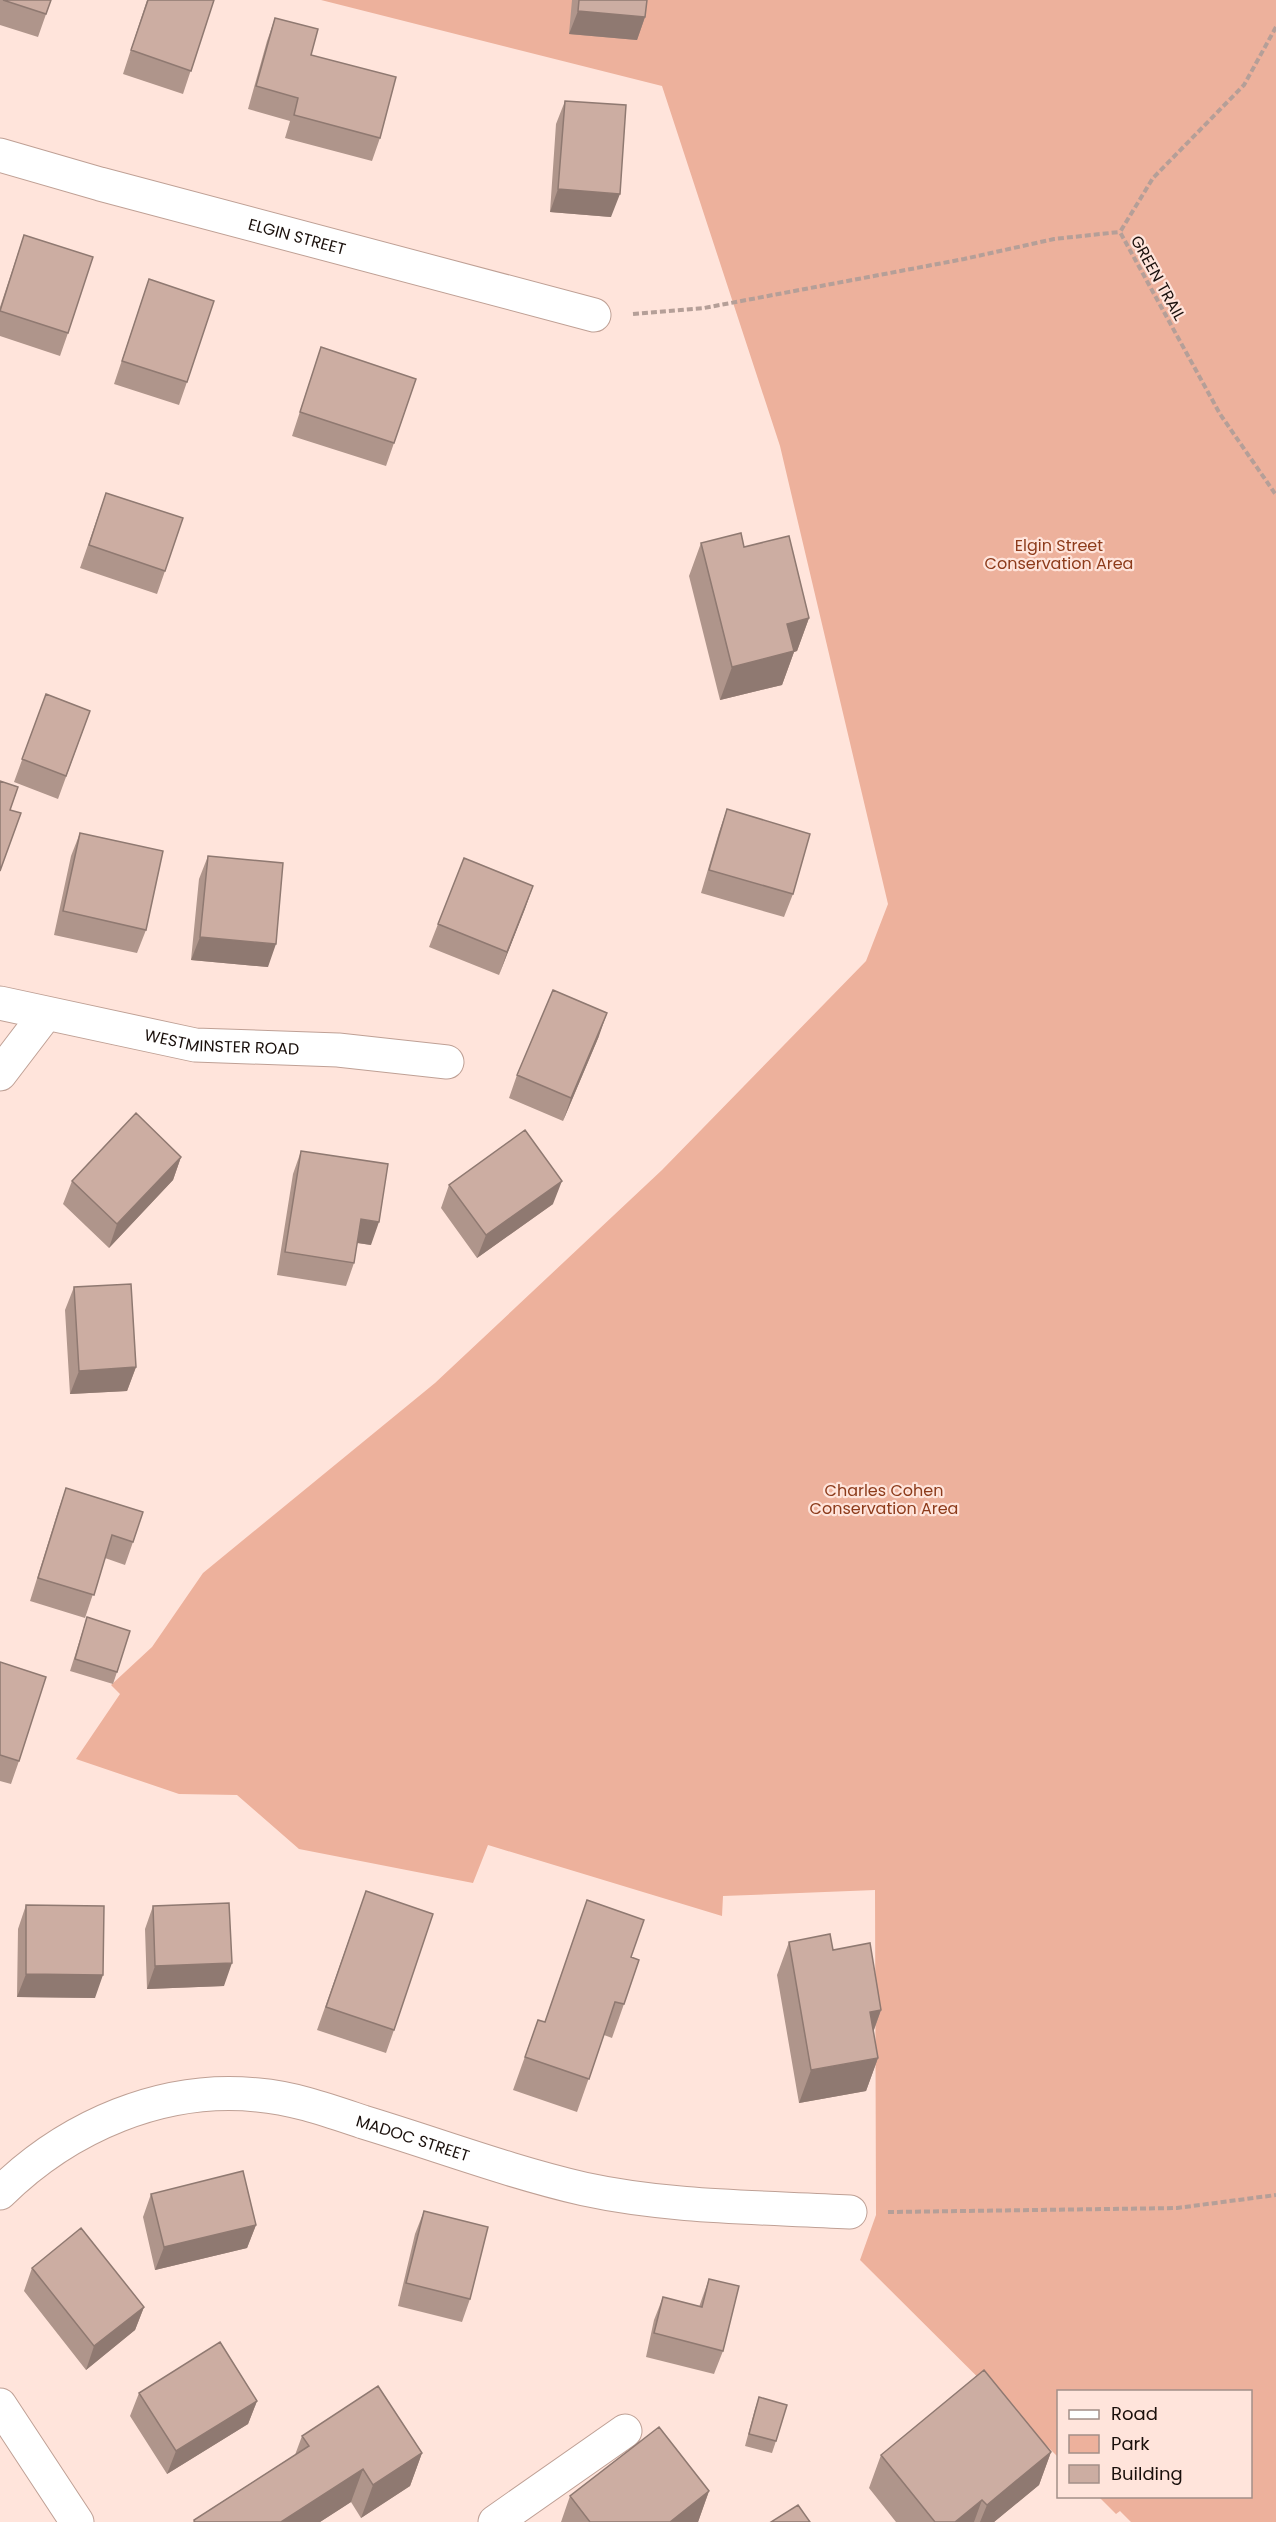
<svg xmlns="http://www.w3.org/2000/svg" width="1276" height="2522" font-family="Poppins,sans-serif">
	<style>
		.green { fill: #edb19c }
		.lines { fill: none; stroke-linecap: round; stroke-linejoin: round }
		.minor-casing { stroke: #bfa095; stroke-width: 35 }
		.path { stroke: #b59f98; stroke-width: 4; stroke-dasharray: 6 3; stroke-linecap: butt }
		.minor { stroke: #fff; stroke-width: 33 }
		.wall { fill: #af958b }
		.shaded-wall { fill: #8f7971 }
		.building { fill: #ccada2; stroke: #8f7971; stroke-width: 1.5 }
		.labels { text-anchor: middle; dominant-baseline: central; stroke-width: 4.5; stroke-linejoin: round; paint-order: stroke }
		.street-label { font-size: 16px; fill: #1a100c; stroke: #ffe4db }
		.park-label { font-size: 16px; fill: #8d3b1b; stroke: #ffe4db }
	</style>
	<rect width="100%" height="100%" fill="#ffe4db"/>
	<path class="green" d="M321 0H1276V2522H1131L1120 2511 1116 2514 1099 2497 1250 2496V2392H1058V2457L860 2260 876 2215 875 1890 723 1896 722 1916 488 1845 473 1883 299 1849 237 1795 179 1794 76 1759 120 1694 111 1685 152 1647 203 1573 435 1383 662 1170 866 961 888 904 780 446 662 86Z"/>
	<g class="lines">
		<defs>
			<g id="minor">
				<path id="s1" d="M0 155 100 184 594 315"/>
				<path id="s2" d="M0 1003 195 1045 338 1050 447 1062"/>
				<path d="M0 1074 45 1015"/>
				<path id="s3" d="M0 2193C68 2126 163 2085 258 2095 294 2098 330 2111 363 2122 436 2144 510 2172 584 2189 671 2208 762 2207 850 2212"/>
				<path d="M0 2405 77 2522"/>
				<path d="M495 2522 625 2431"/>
			</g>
		</defs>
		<use href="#minor" class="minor-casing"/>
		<path class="path" d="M1276 27 1244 85 1153 178 1120 232 1220 414 1276 495
			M633 314 704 308 964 259 1054 239 1119 232
			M888 2212 1177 2208 1276 2195"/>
		<use href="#minor" class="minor"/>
	</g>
	<path class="wall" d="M0 0H51L38 37 0 25Z
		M147 0H214L183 94 123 74Z
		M572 0H647L645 17 637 40 569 34Z
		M275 18 311 55 380 138 372 161 285 138 290 121 248 109 267 41Z
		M565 101 611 217 550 212 556 124Z
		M24 235 68 333 60 356 0 336V307Z
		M149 279 187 382 179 405 114 384Z
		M321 347 394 443 386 466 292 436Z
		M106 493 165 571 157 594 80 568Z
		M701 543 744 547 809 618 797 651 794 652 782 685 720 700 689 576Z
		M46 694 90 711 58 799 14 782Z
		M727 809 793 894 784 917 701 893 719 832Z
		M80 833 146 930 137 953 54 935 71 856Z
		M208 856 268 967 191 960 199 879Z
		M533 886 499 975 429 947 438 924Z
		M599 1036 563 1121 509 1098 517 1075Z
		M301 1151 371 1245 357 1243 354 1263 346 1286 277 1275 293 1174Z
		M181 1157 173 1180 109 1248 63 1204 72 1181Z
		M449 1185 553 1204 477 1258 441 1208Z
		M74 1287 136 1367 127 1391 70 1394 65 1310Z
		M66 1488 133 1542 125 1565 105 1558 85 1618 30 1601 58 1511Z
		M87 1617 117 1672 113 1684 70 1671Z
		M0 1662 19 1761 11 1784 0 1781Z
		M366 1891 394 2030 386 2053 317 2030Z
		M587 1900 624 2004 612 2038 604 2035 577 2112 513 2090 538 2020 545 2022Z
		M26 1905 95 1998 17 1997 18 1929Z
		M153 1906 224 1986 147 1989 145 1929Z
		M789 1942 833 1950 881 2010 873 2033 878 2058 866 2091 799 2103 777 1975Z
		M151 2194 256 2225 247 2248 155 2270 143 2217Z
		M424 2211 470 2299 462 2322 398 2306 415 2234Z
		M32 2268 144 2307 135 2330 86 2370 24 2291Z
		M709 2279 723 2351 714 2374 646 2357 654 2320 663 2297 699 2307Z
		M139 2393 257 2401 248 2424 167 2474 130 2416Z
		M759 2397 776 2441 772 2453 745 2446 755 2409Z
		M302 2436 422 2453 410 2486 361 2518 351 2502 320 2522H193L194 2520 295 2455Z
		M1051 2452 1039 2485 994 2522H896L869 2488 881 2455Z
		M709 2491 698 2522H561L570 2496Z"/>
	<path class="shaded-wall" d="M578 11 645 17 637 40 569 34Z
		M558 189 620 194 611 217 550 212Z
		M809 618 797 651 794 652 782 685 720 700 732 667 787 624Z
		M533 886 525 909 499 975 507 952Z
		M200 937 276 944 268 967 191 960Z
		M607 1013 599 1036 563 1121 571 1098Z
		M181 1157 173 1180 109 1248 117 1224Z
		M562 1181 553 1204 477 1258 486 1235Z
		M361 1219 379 1222 371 1245 352 1242Z
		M136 1367 127 1391 70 1394 79 1371Z
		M232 1963 224 1986 147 1989 155 1966Z
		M26 1974 103 1975 95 1998 17 1997Z
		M881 2010 869 2043 870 2012Z
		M878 2058 866 2091 799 2103 811 2070Z
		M256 2225 247 2248 155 2270 164 2247Z
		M144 2307 135 2330 86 2370 94 2346Z
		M257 2401 248 2424 167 2474 176 2451Z
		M1051 2452 1039 2485 994 2522H980L987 2505Z
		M422 2453 410 2486 361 2518 373 2485Z
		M363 2469 351 2502 320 2522H281Z
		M709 2491 698 2522H670Z
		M982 2500 974 2522H955Z"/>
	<path class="building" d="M3 0H51L46 14Z
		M148 0H214L191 71 131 50Z
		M579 0H647L645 17 578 11Z
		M275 18 318 29 311 55 396 77 380 138 294 115 298 98 256 86Z
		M565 101 626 105 620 194 558 189Z
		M24 235 93 257 68 333 0 311Z
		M149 279 214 301 187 382 122 361Z
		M321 347 416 379 394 443 300 412Z
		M106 493 183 518 165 571 89 545Z
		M741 533 744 547 789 536 809 618 787 624 794 651 732 667 701 543Z
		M46 694 90 711 66 776 22 759Z
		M0 781 18 787 10 810 21 813 0 871Z
		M727 809 810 834 793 894 709 870Z
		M80 833 163 851 146 930 63 911Z
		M208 856 283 863 276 944 200 937Z
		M464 858 533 886 507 952 438 924Z
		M553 990 607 1013 571 1098 517 1075Z
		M136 1113 181 1157 117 1224 72 1181Z
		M525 1130 562 1181 486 1235 449 1185Z
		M301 1151 388 1164 379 1222 361 1219 354 1263 285 1252Z
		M131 1284 136 1367 79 1371 74 1287Z
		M66 1488 143 1512 133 1542 112 1535 94 1595 38 1578Z
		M87 1617 130 1631 117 1672 75 1659Z
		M0 1662 46 1677 19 1761 0 1755Z
		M366 1891 433 1914 394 2030 326 2007Z
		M587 1900 644 1920 631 1957 639 1960 624 2004 615 2002 589 2079 525 2057 538 2020 545 2022Z
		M229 1903 232 1963 155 1966 153 1906Z
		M26 1905 104 1906 103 1975 26 1974Z
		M830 1934 833 1950 870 1943 881 2010 870 2012 878 2058 811 2070 789 1942Z
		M243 2171 256 2225 164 2247 151 2194Z
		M424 2211 488 2227 470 2299 406 2283Z
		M81 2228 144 2307 94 2346 32 2268Z
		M709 2279 739 2286 723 2351 654 2333 663 2297 702 2307Z
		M220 2342 257 2401 176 2451 139 2393Z
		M984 2370 1051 2452 987 2505 982 2500 955 2522H935L881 2455Z
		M378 2386 422 2453 373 2485 363 2469 281 2522H195L194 2520 309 2446 302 2436Z
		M759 2397 787 2405 776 2441 749 2434Z
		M659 2427 709 2491 670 2522H590L570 2496Z
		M798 2505 810 2522H771Z"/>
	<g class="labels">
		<g class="street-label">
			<text stroke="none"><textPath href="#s1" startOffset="308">ELGIN STREET</textPath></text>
			<text transform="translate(1158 278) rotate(61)">GREEN TRAIL</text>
			<text stroke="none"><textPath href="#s2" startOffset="226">WESTMINSTER ROAD</textPath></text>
			<text stroke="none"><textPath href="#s3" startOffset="446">MADOC STREET</textPath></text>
		</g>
		<g class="park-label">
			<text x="1059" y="545">Elgin Street<tspan x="1059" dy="18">Conservation Area</tspan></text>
			<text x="884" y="1490">Charles Cohen<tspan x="884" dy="18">Conservation Area</tspan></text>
		</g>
	</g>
	<rect x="1057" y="2390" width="195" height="108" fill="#ffe4db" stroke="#a38f88" stroke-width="1.5"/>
	<rect x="1069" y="2410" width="30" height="9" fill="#ffffff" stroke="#a38f88" stroke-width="1.5"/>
	<text x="1111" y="2420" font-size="18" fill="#1a100c">Road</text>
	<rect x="1069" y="2435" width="30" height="18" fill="#edb19c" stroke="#a38f88" stroke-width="1.5"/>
	<text x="1111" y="2450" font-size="18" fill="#1a100c">Park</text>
	<rect x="1069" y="2465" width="30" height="18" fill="#ccada2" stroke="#a38f88" stroke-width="1.5"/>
	<text x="1111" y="2480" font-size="18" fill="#1a100c">Building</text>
</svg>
